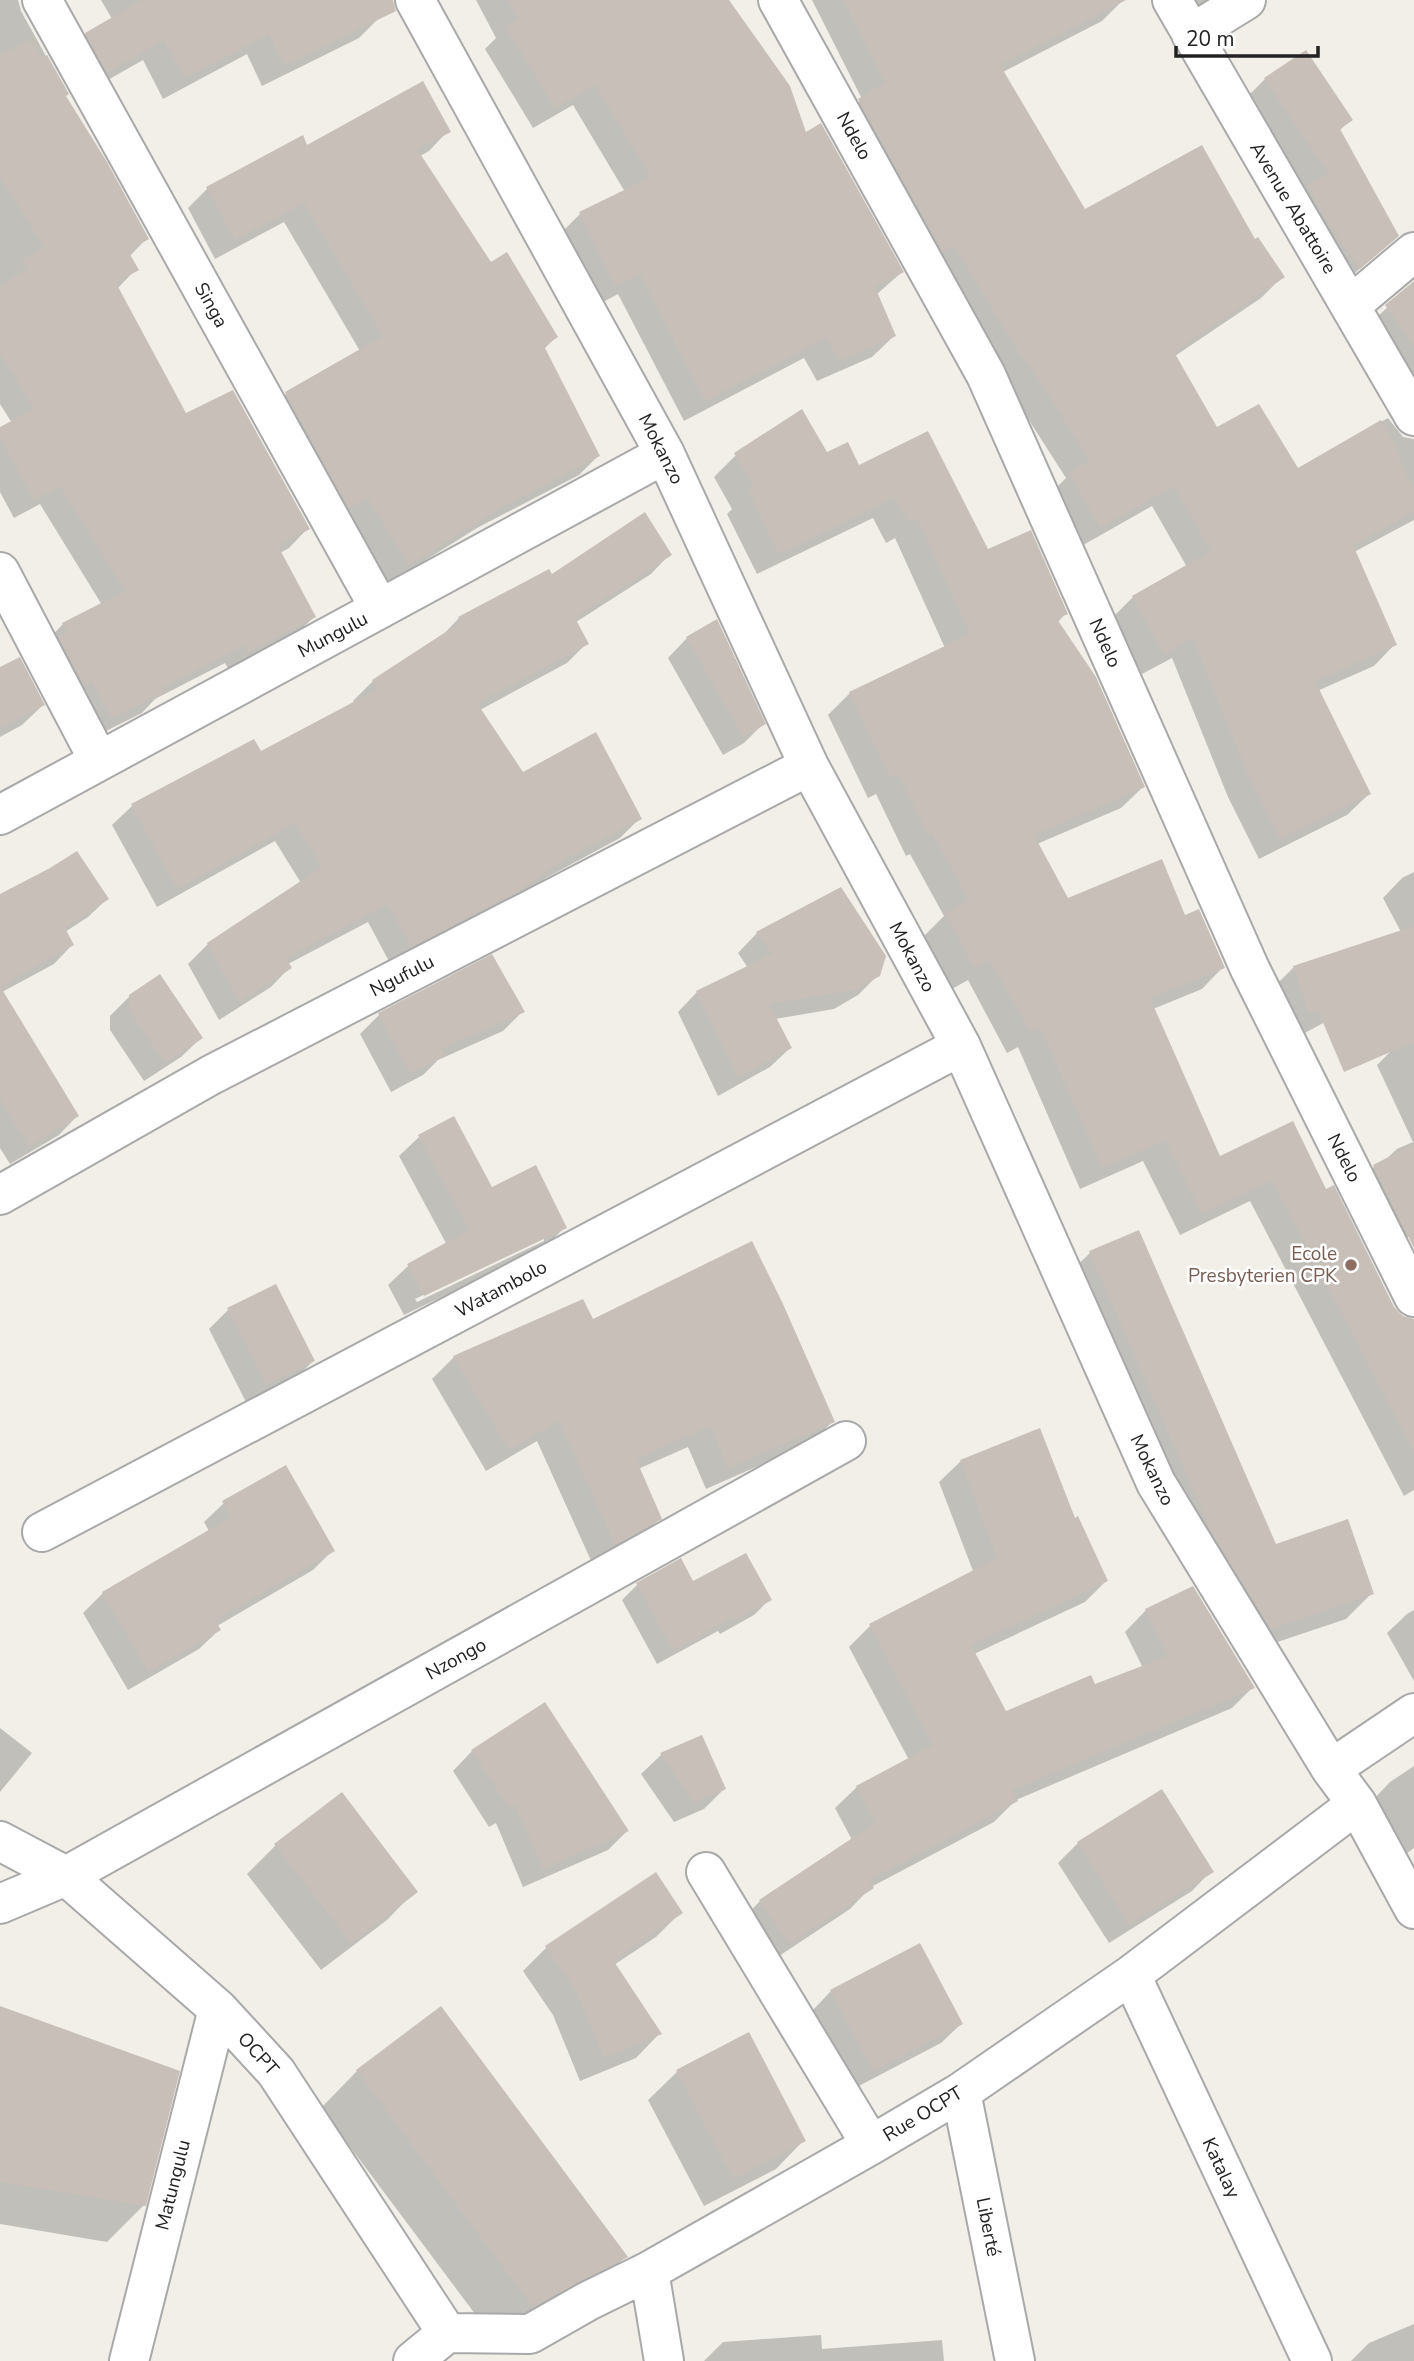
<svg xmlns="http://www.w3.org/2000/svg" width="1414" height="2361" font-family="'Nunito Sans',sans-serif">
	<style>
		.shadow { fill: #0003; fill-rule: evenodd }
		.building { fill: #c7bfb8 }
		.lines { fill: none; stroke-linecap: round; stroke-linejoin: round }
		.minor-casing { stroke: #a9a9a9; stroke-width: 42 }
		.minor { stroke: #fff; stroke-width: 38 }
		.education-dot { fill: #8d6e63; stroke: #fff; stroke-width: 2.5 }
		.labels { text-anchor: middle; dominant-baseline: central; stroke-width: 5; stroke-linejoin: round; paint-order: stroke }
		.street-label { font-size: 19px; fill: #222; stroke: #fff }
		.education-label { font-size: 19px; fill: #785e54; stroke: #fff; text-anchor: end }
	</style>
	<rect width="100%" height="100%" fill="#f2efe9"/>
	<path class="shadow" d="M0 0H18L21 11 67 94 65 96 147 238 129 257 136 269 117 289 185 415 308 528 289 548 280 553 314 617 294 636 229 670 225 663 155 699 142 713 92 738 44 644 63 624 102 605 40 504 14 518 0 492V429L12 423 0 404Z
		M101 0H372L380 17 359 38 262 86 247 54 163 99 143 60 85 93 65 56 86 34 112 19Z
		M476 0H727L805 135 902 272 876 295 894 336 872 357 817 381 804 358 684 421 618 294 594 307 559 235 580 214 625 192 573 105 533 128 485 49 496 38Z
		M812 0H1123L1102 21 1003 72 1085 212 1254 241 1282 277 1261 298 1175 356 1217 430 1297 470 1388 418 1403 437 1414 439V520L1354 552 1395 644 1374 666 1317 691 1369 794 1347 815 1259 859 1228 797 1172 658 1142 674 1112 618 1133 597 1187 567 1152 506 1078 548 1049 495 1066 478 838 122 862 99Z
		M1176 0H1213L1186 16Z
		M1265 79 1351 119 1339 131 1397 236 1339 287 1289 206 1306 189 1245 99Z
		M448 131 429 151 420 156 490 264 556 337 543 350 598 456 579 475 477 528 389 583 348 517 266 413 286 394 360 351 284 222 215 259 188 208 207 189 307 147Z
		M1414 283V402L1365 328Z
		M826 454 858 467 987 551 1066 613 1058 622 1143 787 1121 808 1037 844 1067 900 1184 917 1223 967 1202 989 1153 1009 1220 1159 1325 1191 1393 1308 1414 1326V1490L1404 1496 1250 1201 1180 1235 1143 1161 1080 1189 1018 1047 1007 1053 968 980 952 989 924 936 944 916 910 854 906 856 876 794 868 798 828 715 850 693 945 648 895 538 886 543 873 518 757 574 727 514 732 509 714 477 736 455Z
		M670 554 651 574 576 622 587 643 567 663 480 710 522 774 640 818 620 838 546 878 495 912 391 965 368 922 288 964 290 967 271 987 219 1020 188 964 208 944 301 883 275 841 157 907 112 825 132 806 253 741 260 754 355 703 353 701 373 681 441 637 459 618 551 576Z
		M687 638 763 724 744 743 723 755 668 658Z
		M0 669 43 705 22 725 0 737Z
		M1414 872V974L1301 1035 1274 987 1294 967 1401 932 1383 898 1402 878Z
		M0 896 107 899 88 917 65 932 72 945 54 964 2 992 77 1116 59 1135 10 1164 0 1148Z
		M757 933 878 975 858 995 834 1009 775 1019 790 1048 770 1067 718 1096 678 1012 697 992 748 968 738 953Z
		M130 996 201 1038 181 1057 144 1081 110 1030V1016Z
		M523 1011 503 1031 438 1060 423 1075 391 1092 360 1034 379 1015Z
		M1414 1037V1234L1382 1249 1351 1189 1374 1167 1385 1160 1397 1149 1413 1142 1377 1065 1400 1042Z
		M419 1137 492 1189 565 1227 545 1247 404 1315 388 1285 408 1266 447 1245 399 1156ZM544 1237V1241L417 1302 415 1299Z
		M1090 1253 1275 1546 1372 1593 1346 1619 1245 1653 1064 1278Z
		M228 1310 313 1361 294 1380 247 1404 209 1329Z
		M592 1322 833 1421 811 1443 706 1489 688 1447 638 1469 660 1518 638 1540 593 1565 537 1441 486 1471 432 1379 454 1357Z
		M961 1461 1074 1520 1106 1581 1085 1602 974 1654 1005 1713 1094 1686 1143 1668 1125 1632 1146 1610 1253 1687 1232 1708 1016 1800 994 1822 871 1887 850 1909 767 1964 739 1923 760 1901 852 1840 835 1808 857 1787 909 1760 849 1647 870 1626 973 1571 939 1482Z
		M224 1503 333 1550 313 1570 217 1626 219 1630 199 1649 128 1690 83 1613 103 1593 209 1531 204 1522Z
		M692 1583 769 1600 754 1615 720 1634 718 1631 657 1664 622 1600 637 1585Z
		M1414 1610V1681L1387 1633 1407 1614Z
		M0 1728 32 1753 0 1792Z
		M701 1737 724 1789 704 1809 674 1822 641 1774 661 1755Z
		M472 1751 627 1831 608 1850 523 1887 496 1823 489 1827 453 1771Z
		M1414 1766V1848L1406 1854 1371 1802 1390 1782Z
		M1078 1843 1211 1871 1192 1891 1109 1943 1058 1863Z
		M276 1845 415 1891 387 1920 321 1970 247 1874Z
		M680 1913 656 1937 614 1965 659 2034 636 2058 580 2081 553 2015 523 1971 547 1947Z
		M831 1991 961 2024 941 2043 853 2089 812 2011Z
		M0 2008 144 2205 107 2242 0 2224Z
		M748 2035 804 2140 776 2169 704 2206 648 2100 677 2072Z
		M357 2071 625 2257 589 2293 496 2342 321 2108Z
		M1414 2324V2361H1351L1369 2343Z
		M821 2335 822 2349 942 2340 944 2361H704L723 2342Z"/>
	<path class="building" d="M142 0H393L396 11 284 66 269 34 185 78 164 40 107 73 85 33Z
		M508 0H729L790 86 806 132 821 123 904 272 875 287 896 336 839 361 826 338 705 401 640 274 615 286 579 212 651 177 595 85 555 108 505 26 518 19Z
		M844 0H1126L1000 65 1085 209 1202 145 1255 239 1258 237 1285 277 1174 352 1217 427 1259 404 1298 468 1381 420 1402 457 1398 459 1414 489V512L1353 545 1397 645 1315 681 1371 794 1280 839 1248 775 1193 638 1164 654 1132 596 1211 551 1174 486 1100 528 1069 473 1090 461 1025 358 1023 359 954 246 943 252 858 99 885 83Z
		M32 39 42 58 47 55 69 94 66 96 107 162 149 239 128 251 139 270 116 283 186 413 233 390 310 529 278 546 316 617 248 652 245 645 161 688 163 693 112 719 92 681 84 685 58 636 67 632 62 623 125 591 60 486 34 500 0 438V427L34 409 0 353V286L27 269 22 260 44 247 0 177V55Z
		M1306 50 1353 120 1340 129 1399 236 1360 269 1330 227 1307 185 1329 174 1264 78Z
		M423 81 451 132 417 149 491 262 507 252 558 337 544 346 600 456 499 509 409 565 368 499 349 508 285 392 383 336 304 203 235 240 206 187 303 135 307 145Z
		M1414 281V347L1385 305Z
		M802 409 827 452 848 442 859 465 928 431 988 549 1031 530 1068 614 1057 619 1096 677 1145 787 1034 835 1068 898 1162 859 1185 915 1199 909 1225 968 1150 998 1220 1156 1293 1121 1326 1189 1334 1185 1394 1307 1403 1316 1414 1319V1452L1272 1180 1202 1214 1165 1140 1102 1168 1040 1027 1030 1032 990 960 974 968 945 913 969 900 932 833 928 835 898 774 890 777 849 692 970 634 917 518 908 522 895 497 779 554 748 490 754 488 734 453Z
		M645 512 672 555 575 618 589 644 477 703 523 772 596 732 642 819 567 858 516 893 411 947 388 904 286 958 292 968 239 1002 207 943 322 867 295 823 177 889 131 804 254 739 261 751 378 689 372 680 461 622 458 617 549 569 552 574Z
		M717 619 766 724 743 737 686 637Z
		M20 657 45 705 0 728V667Z
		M77 851 109 899 65 928 74 945 0 986 79 1116 29 1147 0 1099V894L50 868Z
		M841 887 886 956 880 976 855 990 769 1004 792 1048 738 1077 696 991 772 954 756 932Z
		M1414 926V1042L1344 1072 1318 1011 1309 1013 1293 966Z
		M492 954 525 1012 441 1049 445 1056 410 1074 378 1013Z
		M160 974 203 1038 165 1063 129 1010V995Z
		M454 1116 492 1187 536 1165 567 1228 424 1296 407 1264 469 1230 418 1135Z
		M1414 1144V1248L1373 1165Z
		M1139 1230 1276 1544 1348 1519 1374 1594 1271 1629 1211 1531 1089 1251Z
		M752 1241 783 1304 835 1422 728 1468 710 1426 636 1459 662 1519 615 1545 559 1421 509 1450 453 1356 583 1299 593 1319Z
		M276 1284 315 1361 266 1385 227 1308Z
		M1040 1428 1075 1518 1078 1516 1108 1581 971 1645 1006 1711 1091 1675 1095 1684 1168 1656 1145 1609 1193 1586 1255 1688 1012 1790 1018 1801 869 1880 874 1888 789 1944 759 1900 875 1823 856 1786 933 1745 869 1624 997 1558 960 1460Z
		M286 1465 335 1551 215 1620 221 1630 148 1672 102 1592 231 1517 222 1501Z
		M746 1553 772 1600 735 1620 734 1617 673 1650 636 1583 681 1558 693 1581Z
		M545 1702 629 1831 543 1869 515 1805 509 1808 471 1750Z
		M702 1735 726 1789 694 1803 660 1753Z
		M1162 1789 1214 1872 1129 1924 1077 1842Z
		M342 1792 418 1892 351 1943 274 1844Z
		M656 1872 683 1913 613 1960 662 2034 604 2058 576 1991 545 1946Z
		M920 1943 963 2024 873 2071 830 1990Z
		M0 2006 180 2071 146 2206 0 2182Z
		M441 2006 628 2257 533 2307 356 2070Z
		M749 2032 806 2141 733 2179 676 2070Z"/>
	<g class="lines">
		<defs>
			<path id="minor" d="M42 0 380 609
				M415 0 665 454 809 766 961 1046 1156 1483 1331 1769 1357 1804 1414 1909
				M778 0 986 375 1250 969 1414 1297
				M1172 0 1414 416
				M1191 34 1246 0
				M1351 305 1414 252
				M0 572 99 761
				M0 815 665 454
				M0 1195 211 1075 809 766
				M42 1532 961 1046
				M1331 1769 1414 1713
				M0 1841 66 1876 218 2009 276 2072 447 2333
				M706 1872 871 2145
				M0 1904 66 1876 846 1441
				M1131 1975 1312 2361
				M961 2092 1015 2361
				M649 2271 664 2361
				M447 2333 530 2334 588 2301 649 2271 871 2145 961 2092 1131 1975 1357 1804
				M129 2361 218 2009
				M413 2361 447 2333"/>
		</defs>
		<use href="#minor" class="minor-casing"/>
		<use href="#minor" class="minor"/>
	</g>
	<circle class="education-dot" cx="1351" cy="1265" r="7"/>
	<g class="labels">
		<g class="street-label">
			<text transform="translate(854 136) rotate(61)">Ndelo</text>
			<text transform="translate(1293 208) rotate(59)">Avenue Abattoire</text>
			<text transform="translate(211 305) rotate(61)">Singa</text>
			<text transform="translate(661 449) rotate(63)">Mokanzo</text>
			<text transform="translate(333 635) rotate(-28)">Mungulu</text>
			<text transform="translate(1105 643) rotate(66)">Ndelo</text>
			<text transform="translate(912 957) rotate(62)">Mokanzo</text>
			<text transform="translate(402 976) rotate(-27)">Ngufulu</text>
			<text transform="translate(1344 1158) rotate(63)">Ndelo</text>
			<text transform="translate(501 1289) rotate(-28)">Watambolo</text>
			<text transform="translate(1152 1470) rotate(64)">Mokanzo</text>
			<text transform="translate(456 1659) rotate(-29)">Nzongo</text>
			<text transform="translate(258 2054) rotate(48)">OCPT</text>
			<text transform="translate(923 2114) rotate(-31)">Rue OCPT</text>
			<text transform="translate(1221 2168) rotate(65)">Katalay</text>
			<text transform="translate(173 2185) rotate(-76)">Matungulu</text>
			<text transform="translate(988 2227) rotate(79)">Liberté</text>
		</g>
		<g class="education-label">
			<text x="1337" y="1254">Ecole<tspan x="1337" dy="22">Presbyterien CPK</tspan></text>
		</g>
	</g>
	<path d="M1176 46v10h142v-10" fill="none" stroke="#222222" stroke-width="3.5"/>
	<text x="1186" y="46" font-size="21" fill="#222222" stroke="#ffffff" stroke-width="5" paint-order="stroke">20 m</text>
</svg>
